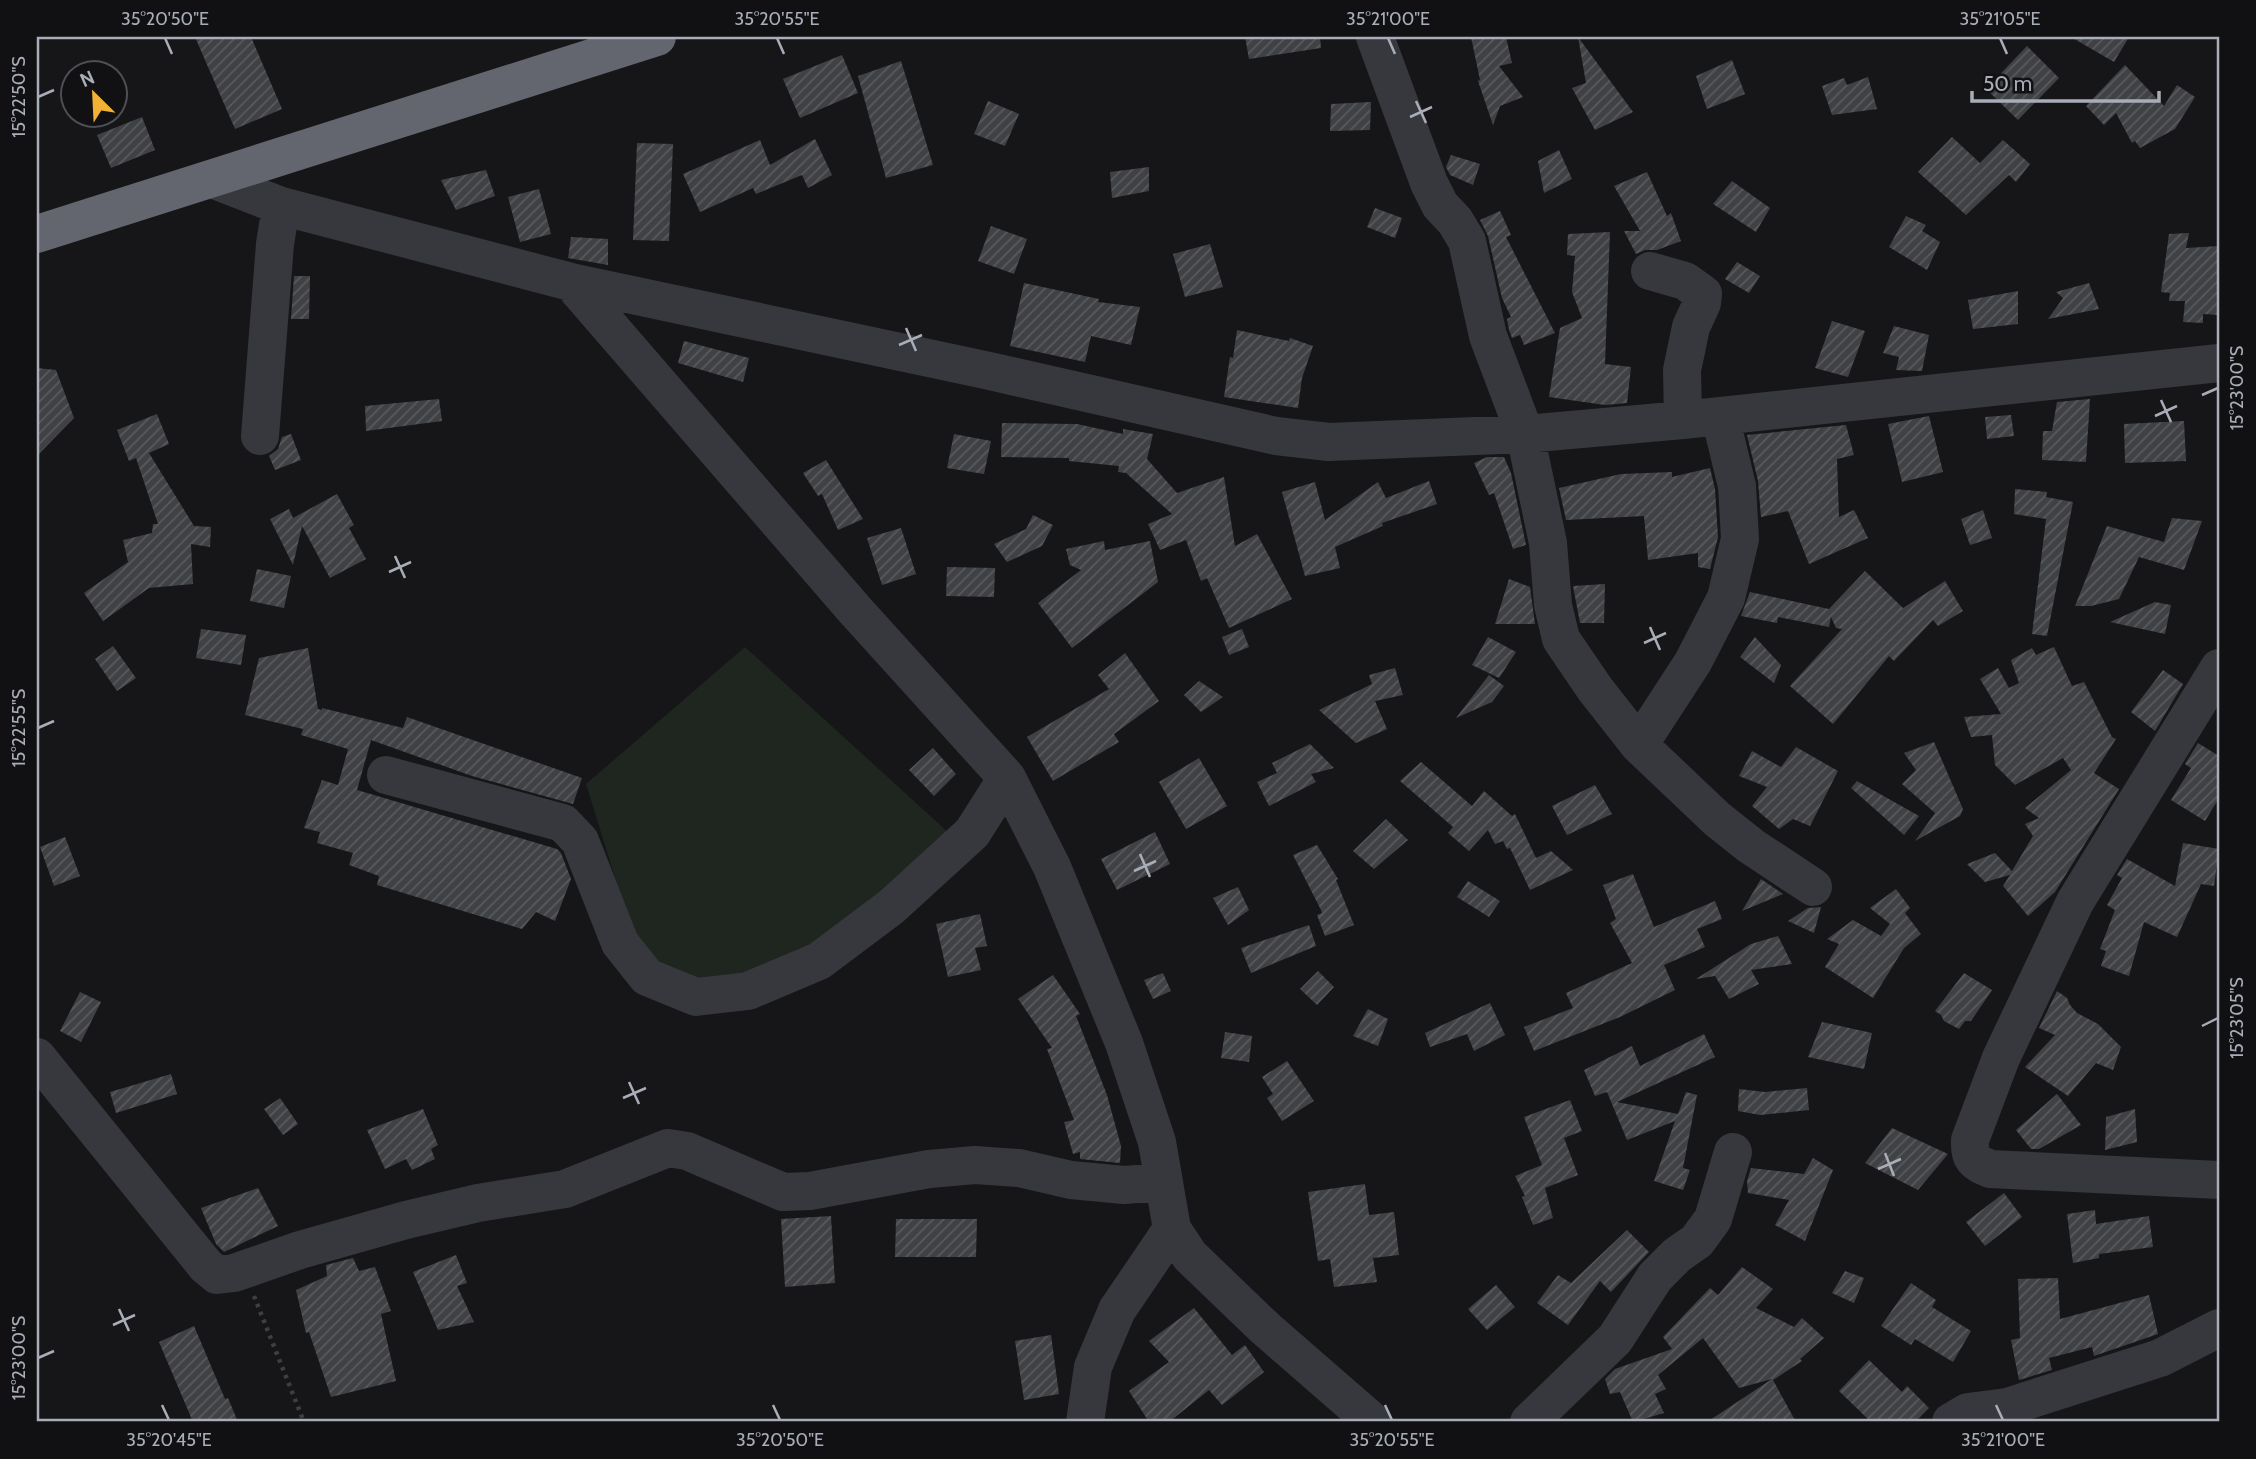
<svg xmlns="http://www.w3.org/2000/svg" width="2256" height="1459" font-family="Cabin,sans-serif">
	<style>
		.park { fill: #1e261f }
		.building { fill: url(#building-hatch) }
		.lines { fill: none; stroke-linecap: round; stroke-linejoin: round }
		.path { stroke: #3d3f44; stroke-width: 4.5; stroke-dasharray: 3.5 5; stroke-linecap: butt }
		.minor { stroke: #37383d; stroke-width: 38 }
		.highway { stroke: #63666e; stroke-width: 38 }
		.ticks { fill: none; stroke: #a8adb8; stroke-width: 2.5 }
		.neatline { fill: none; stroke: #a8adb8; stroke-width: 2.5 }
		.ticks-label { font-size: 18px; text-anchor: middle; fill: #a8adb8 }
	</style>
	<defs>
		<pattern id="building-hatch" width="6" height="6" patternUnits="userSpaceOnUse" patternTransform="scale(1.75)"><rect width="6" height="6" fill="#404145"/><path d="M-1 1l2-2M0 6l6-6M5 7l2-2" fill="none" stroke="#595a5e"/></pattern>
	</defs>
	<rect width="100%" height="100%" fill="#161618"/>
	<path class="park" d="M745 647 961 844 804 964 702 995 641 962 586 784Z"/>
	<path class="building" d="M195 37H251L282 109 235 129Z
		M1245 37H1320L1321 48 1249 59Z
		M1471 37H1506L1512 63 1499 66 1523 97 1500 106 1493 125 1478 81 1480 80Z
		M1578 37 1633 112 1595 130 1572 88 1586 83Z
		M2071 37H2129L2114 62Z
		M2027 46 2059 78 2018 120 1986 89Z
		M842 55 858 93 800 118 783 79Z
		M1732 60 1745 94 1707 109 1696 76Z
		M901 61 933 165 886 178 858 76Z
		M2125 65 2164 106 2177 85 2195 97 2175 129 2140 148 2135 141 2132 143 2116 113 2104 125 2086 106Z
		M1868 77 1877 109 1832 115 1822 86 1844 78 1847 85Z
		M988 101 1019 114 1005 146 974 134Z
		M1371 102 1370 130 1330 131 1331 104Z
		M142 117 155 150 111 168 97 135Z
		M1952 137 1980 163 2003 140 2030 164 2016 182 2009 175 1966 215 1918 172Z
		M815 139 832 175 808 188 802 175 756 194 753 188 700 212 683 174 760 140 770 165Z
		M637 143 673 144 669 241 633 240Z
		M1559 150 1572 179 1544 193 1538 161Z
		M1451 155 1480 164 1473 185 1450 175 1446 167Z
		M1149 167V191L1112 198 1110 172Z
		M486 170 495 196 456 210 441 180Z
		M1647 172 1667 216 1671 213 1681 241 1657 250H1645L1636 254 1624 231H1640L1614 186Z
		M1732 181 1770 208 1756 232 1713 204Z
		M539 189 551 234 520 242 508 197Z
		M1375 208 1402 218 1395 238 1367 227Z
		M1500 211 1511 235 1506 237 1555 333 1524 345 1520 335 1512 338 1509 330 1507 319 1511 317 1502 298 1488 236 1480 220Z
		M1906 216 1926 225 1922 231 1940 242 1927 270 1889 247Z
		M991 226 1027 239 1014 274 978 261Z
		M1610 232 1605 364 1631 367 1627 403 1605 405 1549 397 1560 328 1582 318 1572 292 1575 256 1567 255 1568 234Z
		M2189 233 2186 248 2219 246V315L2203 314V323L2183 322 2185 301H2169L2170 293 2161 292 2169 234Z
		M571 237 608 239V265L568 258Z
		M1210 244 1223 287 1185 297 1173 254Z
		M1737 262 1760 276 1749 293 1725 279Z
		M294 276H310L309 319H291Z
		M1024 283 1099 299 1098 302 1140 307 1131 345 1091 336 1085 362 1010 346Z
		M2089 283 2099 309 2048 319 2063 298 2056 292Z
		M2018 291V324L1973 329 1968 300Z
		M1832 321 1865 331 1848 377 1815 368Z
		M1894 326 1929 335 1922 371 1896 370 1899 357 1883 353Z
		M1237 330 1289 341 1290 338 1313 346 1302 378 1298 408 1224 397 1230 357 1233 358Z
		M684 341 749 358 743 382 678 363Z
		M37 368 56 370 74 418 37 456Z
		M439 399 442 421 366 431 365 406Z
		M2090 399 2086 462 2042 460 2043 431H2052L2057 402Z
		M157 414 169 444 149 453 194 526 211 527 210 547 191 544 193 584 149 588 103 621 84 593 128 562 123 540 152 533 153 524H158L136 458 129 461 117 430Z
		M2011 415 2014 436 1987 439 1985 417Z
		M1929 416 1943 472 1902 482 1888 424Z
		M2184 421 2186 461 2125 463 2124 424Z
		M1002 423 1077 424 1123 434V429L1153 434 1147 459 1177 493 1224 477 1235 546 1257 534 1292 599 1229 628 1207 578 1201 581 1186 540 1160 550 1148 524 1172 514 1126 473 1118 472 1119 466 1069 461V458L1001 457Z
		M1846 425 1854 455 1837 459 1839 517 1854 510 1868 538 1809 564 1788 511 1761 517 1758 481 1747 435Z
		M291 434 301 460 275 470 269 456 278 449 282 437Z
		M954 434 991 441 984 474 947 468Z
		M1487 457H1504L1511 473 1526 545 1513 549 1494 493 1489 495 1474 463Z
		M826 460 863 519 838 530 822 494 818 496 803 473Z
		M1710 468 1715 489 1718 537 1710 569 1698 567V553L1648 560 1644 516 1566 520 1559 488 1621 474 1672 472V477Z
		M1429 481 1437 504 1382 523 1383 526 1335 547 1340 568 1305 576 1282 492 1315 482 1325 520 1378 482 1386 498Z
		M2015 489 2047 492 2046 497 2073 502 2047 636 2032 634 2046 519 2014 514Z
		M337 494 354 525 349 528 366 559 330 578 302 526 293 565 270 519 289 509 293 518Z
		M1983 510 1992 538 1970 545 1961 519Z
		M1033 515 1053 525 1042 546 1007 562 994 544 1026 529Z
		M2172 518 2202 521 2184 570 2139 557 2119 599 2091 606H2075L2107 526 2164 542Z
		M901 528 916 574 882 585 867 538Z
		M1104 541 1105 550 1150 541 1158 582 1072 648 1038 603 1081 570 1070 565 1066 549Z
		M947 567 995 568 994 597 946 596Z
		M257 569 291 576 284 608 250 601Z
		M1865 571 1903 608 1945 581 1963 611 1938 626 1933 620 1894 661 1889 656 1833 724 1790 686 1842 629 1836 628 1831 617 1829 627 1778 617 1777 623 1741 616 1750 592 1829 609Z
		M1509 579 1530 587 1535 624H1495Z
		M1605 584 1604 623H1580L1573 586Z
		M2155 602 2171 605 2165 634 2110 622Z
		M201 629 246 635 241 665 196 658Z
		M1242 629 1249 647 1229 655 1222 637Z
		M1488 637 1516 652 1499 678 1472 665Z
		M1755 637 1781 665 1774 683 1740 657Z
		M113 646 136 678 117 691 95 659Z
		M2054 647 2072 686 2084 682 2112 737 2116 739 2094 773 2119 789 2055 892 2028 916 2003 886 2010 875 1985 882 1967 864 1995 853 2012 871 2033 836 2025 824 2039 818 2025 808 2071 770 2063 758 2015 785 1995 765 1992 735 1971 737 1964 717 2001 714 1980 679 1998 668 2009 688 2019 683 2011 660 2032 648 2036 655Z
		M308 648 318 709 322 710V708L403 728 407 717 582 778 573 804 472 776 371 740 357 790 557 849 561 853 571 879 555 921 536 912 522 929 377 885 379 876 349 865 353 853 317 843 320 832 304 828 322 780 338 785 348 749 301 735 303 729 245 715 259 658Z
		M1125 653 1159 701 1114 734 1119 742 1053 781 1027 737 1109 689 1098 675Z
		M1395 668 1403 695 1375 701 1387 729 1356 743 1319 710 1372 684 1369 675Z
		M2163 670 2183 684 2155 731 2131 712Z
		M1489 675 1504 686 1492 702 1456 718Z
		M1199 681 1223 697 1201 712 1184 695Z
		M1934 742 1963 809 1960 816 1915 841 1935 813 1902 784 1916 770 1904 753Z
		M2198 743 2219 756V798L2205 821 2171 800 2191 768 2185 764Z
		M1310 744 1334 768 1311 774 1316 782 1269 806 1257 782 1277 773 1272 763Z
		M1796 747 1838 771 1810 826 1793 819 1779 829 1752 806 1767 787 1739 776 1752 751 1781 767Z
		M933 748 956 774 934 796 909 770Z
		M1199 758 1227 806 1186 829 1159 782Z
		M1421 762 1472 806 1484 791 1512 816 1515 814 1536 858 1551 851 1573 870 1530 890 1510 848 1507 849 1503 841 1495 844 1488 830 1469 851 1448 833 1453 827 1400 781Z
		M1857 781 1919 816 1904 835 1851 788Z
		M1595 785 1612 814 1567 835 1552 806Z
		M1386 819 1408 840 1374 869 1353 851Z
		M1155 832 1170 864 1117 890 1101 859Z
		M65 837 80 876 54 886 40 847Z
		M2183 843 2219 849 2214 886 2201 884 2177 937 2144 922 2129 976 2101 966 2106 951 2100 949 2115 910 2107 905 2122 878 2117 875 2127 859 2175 886Z
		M1317 845 1338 879 1336 880 1354 925 1325 936 1317 915 1322 913 1321 910 1293 855Z
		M1633 874 1654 927 1715 901 1722 919 1697 929 1705 947 1664 965 1675 990 1620 1017 1534 1051 1524 1027 1573 1008 1566 993 1632 963 1610 923 1616 919 1603 885Z
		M1761 879 1783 894 1742 911Z
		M1468 881 1500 901 1489 917 1457 897Z
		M1238 887 1249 910 1228 925 1213 898Z
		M1896 889 1910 908 1905 913 1921 934 1904 948 1873 998 1825 967 1839 944 1827 939 1853 920 1881 936 1890 924 1870 908Z
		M1821 907 1814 933 1788 921 1808 908Z
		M980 914 987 946 975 948 981 970 948 977 936 924Z
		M1309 925 1316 946 1251 973 1241 948Z
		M1778 936 1792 964 1751 970 1759 984 1729 999 1715 976 1696 979 1751 944Z
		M1318 971 1334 987 1317 1005 1300 989Z
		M1163 973 1171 991 1153 999 1144 980Z
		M1964 973 1992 990 1971 1021H1965L1959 1029 1944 1021 1941 1015 1935 1011Z
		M1053 975 1080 1014 1076 1016 1107 1095 1121 1146 1120 1163 1080 1159V1152L1073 1154 1064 1122 1074 1120 1047 1049 1052 1048 1018 999Z
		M2057 991 2067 998 2070 1005 2077 1013 2098 1024 2121 1047 2113 1070 2096 1063 2068 1096 2025 1067 2055 1035 2039 1028Z
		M80 992 101 1002 81 1042 60 1031Z
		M1490 1003 1505 1035 1474 1051 1467 1034 1430 1047 1425 1033Z
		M1368 1009 1388 1019 1378 1046 1353 1036Z
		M1822 1022 1872 1033 1864 1069 1808 1057Z
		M1225 1032 1252 1036 1249 1062 1221 1058Z
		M1704 1034 1715 1057 1617 1102 1678 1114 1686 1092 1697 1095 1683 1168 1690 1170 1683 1190 1654 1181 1675 1121 1627 1140 1607 1092 1595 1096 1584 1070 1632 1046 1640 1066Z
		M1287 1061 1314 1101 1282 1121 1267 1098 1273 1094 1262 1077Z
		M171 1074 177 1094 116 1113 110 1092Z
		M1807 1088 1809 1110 1760 1115 1738 1111 1739 1089 1765 1092Z
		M2057 1094 2081 1125 2039 1149H2031L2016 1130Z
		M280 1098 298 1124 283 1135 264 1109Z
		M1570 1100 1582 1131 1564 1138 1578 1175 1545 1188 1553 1218 1533 1225 1522 1197 1525 1196 1515 1176 1542 1165 1524 1117Z
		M423 1109 438 1145 431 1149 435 1159 412 1170 406 1159 385 1169 367 1130Z
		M2135 1109 2137 1142 2105 1150 2106 1117Z
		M1892 1128 1948 1154 1918 1190 1865 1163Z
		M1813 1158 1833 1170 1805 1241 1775 1225 1789 1200 1748 1193 1747 1181 1751 1168 1804 1174Z
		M1365 1184 1369 1215 1394 1212 1399 1255 1373 1258 1377 1282 1334 1287 1330 1259 1318 1261 1308 1192Z
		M258 1188 278 1226 224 1252 216 1244 201 1208Z
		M2004 1193 2022 1217 1985 1246 1966 1222Z
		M2095 1210 2096 1224 2149 1216 2153 1247 2099 1254V1258L2073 1263 2067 1214Z
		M831 1216 835 1283 785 1287 781 1219Z
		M896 1219H977L976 1257H895Z
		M1627 1230 1649 1252 1611 1292 1600 1281 1568 1325 1537 1303 1558 1275 1571 1283Z
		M456 1255 467 1283 457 1286 474 1322 438 1330 413 1272Z
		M353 1258 359 1271 375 1267 391 1311 381 1314 396 1381 331 1397 309 1332 306 1333 296 1290 327 1276 326 1265Z
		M1742 1267 1773 1289 1756 1308 1794 1327 1802 1318 1824 1338 1800 1359 1802 1361 1773 1380 1796 1422H1707L1772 1379 1739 1388 1703 1338 1658 1375 1666 1389 1655 1394 1664 1413 1633 1422 1620 1392 1610 1394 1605 1379 1615 1369 1672 1349 1663 1337 1710 1288 1718 1295Z
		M1845 1271 1864 1278 1854 1303 1832 1293Z
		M2058 1278 2060 1319 2149 1295 2158 1334 2094 1356 2092 1347 2049 1358 2052 1370 2019 1380 2011 1340 2020 1338 2018 1279Z
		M1911 1283 1936 1300 1932 1307 1971 1331 1953 1362 1915 1339 1911 1345 1881 1326Z
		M1496 1285 1515 1307 1487 1330 1468 1309Z
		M1194 1308 1232 1355 1245 1345 1264 1372 1222 1405 1209 1390 1169 1422H1149L1129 1391 1169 1362 1149 1341Z
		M194 1326 225 1399 228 1398 238 1422H193L159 1342Z
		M1051 1335 1059 1394 1024 1400 1015 1341Z
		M1869 1360 1902 1392 1907 1386 1929 1408 1915 1422H1871L1839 1391Z"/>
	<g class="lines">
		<path class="path" d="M254 1296 304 1422"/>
		<path class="minor" d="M1375 37 1429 183 1440 205 1455 221 1467 241 1488 336 1525 434 1548 543 1553 605 1561 639 1595 689 1639 745 1717 819 1751 846 1813 887
			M212 179 281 206 571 282 985 370 1276 436 1329 442 1525 434 1683 420 2219 363
			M1650 271 1685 281 1703 294 1702 303 1691 327 1682 370 1683 420
			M571 282 854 609 1007 778 1052 867 1124 1043 1157 1142 1172 1229 1190 1256 1265 1328 1373 1422
			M260 436 275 244 281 206
			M2219 668 2075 902 2001 1058 1970 1140C1969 1159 1974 1162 1990 1169L2219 1180
			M1639 745 1693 662 1726 598 1740 539 1737 486 1720 416
			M386 775 563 823 580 841 620 943 647 977 696 997 748 991 819 961 891 907 972 833 1007 778
			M37 1057 206 1266 217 1275 234 1273 300 1250 406 1220 478 1203 565 1189 668 1148 687 1151 783 1192 810 1191 929 1169 975 1165 1019 1168 1071 1180 1124 1185 1164 1182
			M1085 1422 1093 1367 1117 1310 1172 1229
			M1529 1422 1615 1339 1655 1277 1677 1255 1697 1241 1713 1219 1733 1152
			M1951 1422 1968 1412 2007 1407 2160 1358 2219 1328"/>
		<path class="highway" d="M37 234 657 37"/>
	</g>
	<path class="ticks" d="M165 38 172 54M777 38 784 54M1388 38 1395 54M2000 38 2007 54M38 97 54 90M1416 101 1426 123M1410 117 1432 107M906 328 916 351M899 345 922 335M2202 395 2218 388M2161 400 2171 422M2155 416 2177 406M395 556 405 578M389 572 411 562M1650 627 1660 650M1644 643 1666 633M38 728 54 721M1140 854 1150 877M1134 871 1156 861M2202 1026 2218 1018M629 1082 639 1104M623 1098 646 1088M1885 1153 1894 1176M1878 1169 1901 1159M119 1309 129 1331M113 1325 135 1315M38 1358 54 1351M162 1405 169 1420M773 1405 780 1420M1385 1405 1392 1420M1996 1405 2003 1420"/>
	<rect width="2256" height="1459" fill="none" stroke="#111113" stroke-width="77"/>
	<g transform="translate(94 94) rotate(336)"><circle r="33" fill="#111113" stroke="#4d4f55" stroke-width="2"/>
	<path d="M0-5L12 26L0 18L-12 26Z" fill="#f2b134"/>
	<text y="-10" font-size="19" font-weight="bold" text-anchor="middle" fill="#a8adb8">N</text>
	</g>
	<path d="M1972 91v10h187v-10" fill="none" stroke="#a8adb8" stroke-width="3.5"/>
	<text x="1983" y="91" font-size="21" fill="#a8adb8" stroke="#111113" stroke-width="5" paint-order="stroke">50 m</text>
	<rect x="38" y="38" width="2180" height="1382" class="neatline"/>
	<g class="ticks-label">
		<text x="165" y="25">35°20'50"E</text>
		<text x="777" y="25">35°20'55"E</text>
		<text x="1388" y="25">35°21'00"E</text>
		<text x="2000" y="25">35°21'05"E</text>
		<text transform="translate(19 97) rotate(-90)" y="6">15°22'50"S</text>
		<text transform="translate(2237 388) rotate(-90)" y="6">15°23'00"S</text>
		<text transform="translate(19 728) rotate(-90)" y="6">15°22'55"S</text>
		<text transform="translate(2237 1018) rotate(-90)" y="6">15°23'05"S</text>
		<text transform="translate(19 1358) rotate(-90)" y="6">15°23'00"S</text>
		<text x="169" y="1446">35°20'45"E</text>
		<text x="780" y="1446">35°20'50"E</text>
		<text x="1392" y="1446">35°20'55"E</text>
		<text x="2003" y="1446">35°21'00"E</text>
	</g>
</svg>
